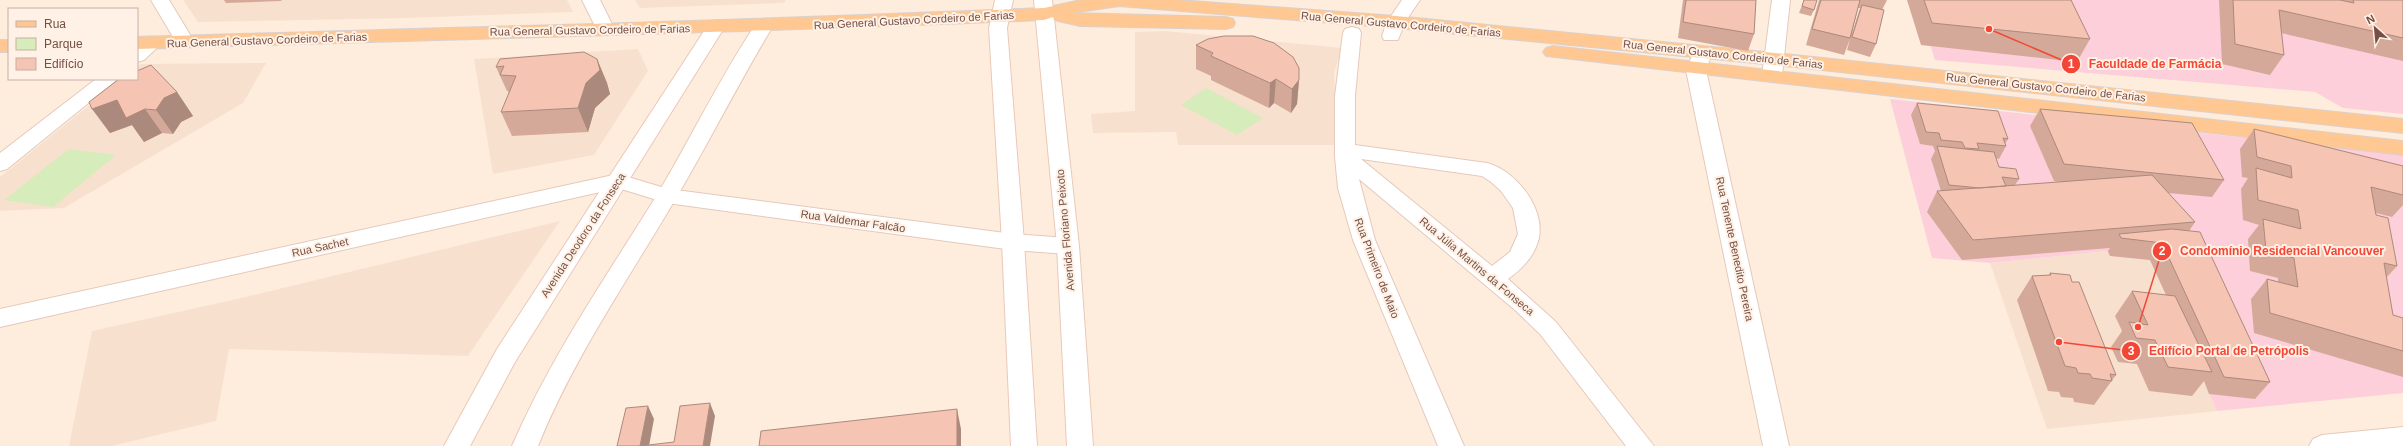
<svg xmlns="http://www.w3.org/2000/svg" width="2403" height="446" font-family="Arial,sans-serif">
	<style>
		.residential { fill: #f8e0ce }
		.medical { fill: #fdcfdb }
		.green { fill: #d6ecbb }
		.lines { fill: none; stroke-linecap: round; stroke-linejoin: round }
		.minor-casing { stroke: #e4c9bc; stroke-width: 2 }
		.tertiary-casing { stroke: #e4c9bc; stroke-width: 2 }
		.secondary-casing { stroke: #eac8b8; stroke-width: 2 }
		.primary-casing { stroke: #dbd1ce; stroke-width: 2 }
		.minor { fill: #fff; fill-rule: evenodd }
		.tertiary { fill: #fff; fill-rule: evenodd }
		.secondary { fill: #fff; fill-rule: evenodd }
		.primary { fill: #ffc893; fill-rule: evenodd }
		.wall { fill: #d4a999; fill-rule: evenodd }
		.shaded-wall { fill: #ac897d }
		.building { fill: #f6c4b2; stroke: #ac897d }
		.labels { text-anchor: middle; dominant-baseline: central; stroke-width: 4; stroke-linejoin: round; paint-order: stroke }
		.street-label { font-size: 11px; fill: #754f44; stroke: #fff1e5 }
		.leader { fill: none; stroke: #f44636; stroke-width: 1.5 }
		.callout-dot { fill: #f44636; stroke: #fff1e5; stroke-width: 1.5 }
		.mark-label { font-size: 12px; text-anchor: middle; font-weight: bold; fill: #fff }
		.callout-label { font-size: 12px; text-anchor: middle; font-weight: bold; fill: #f44636; stroke: #fff1e5; stroke-width: 4; stroke-linejoin: round; paint-order: stroke }
	</style>
	<rect width="100%" height="100%" fill="#feeddd"/>
	<path class="residential" d="M183 0H567L573 12 407 18 198 22Z
		M635 0H786L784 3 640 8Z
		M1165 31 1342 48 1334 73 1338 145H1178L1176 132 1093 133 1091 114 1135 111V32Z
		M638 49 648 71 594 155 493 174 474 59Z
		M266 63 243 103 64 208 0 211V177L122 79H137V67L141 64Z
		M560 221 468 356 229 349 216 421 112 446H69L92 331 237 299Z
		M2108 251 2110 256 2150 260 2217 411 2047 429 1990 263Z"/>
	<path class="medical" d="M1916 0H2403V114L2343 108 2315 92 1935 60Z
		M1890 99 2403 155V393L2217 411 2150 260 2110 256 2107 251 1990 263 1932 258Z"/>
	<path class="green" d="M1206 88 1263 118 1237 135 1181 105Z
		M69 149 116 155 53 207 4 200Z"/>
	<g class="lines">
		<defs>
			<path id="minor" d="M151 0H169L195 43 193 47H179Z
				M582 0H600L614 28 612 32H598Z
				M1402 0H1420L1405 22 1398 40H1384L1382 36 1387 22Z
				M1772 0H1790L1782 76 1779 80 1772 82 1765 80 1762 76Z
				M1352 27 1359 29 1361 33 1355 96V145L1487 163C1518 171 1551 215 1536 247 1530 261 1520 270 1508 279L1556 322 1654 446H1626L1540 334 1515 310 1359 179 1375 240 1464 446H1438L1353 240 1338 188 1335 157V96L1343 33 1345 29ZM1361 159 1482 176 1491 182 1501 191 1513 208 1518 234 1510 252 1492 266Z
				M153 37 160 39 162 43 144 60 137 62V46L146 39Z
				M1702 47 1709 49 1712 53 1706 70 1789 446H1763L1686 70 1695 49Z
				M96 79H118L7 169 0 171V153Z
				M618 174 668 189 1013 234 1068 238 1076 240 1079 246 1076 252 1068 254 1013 250 667 203 618 188 0 327V309Z"/>
			<path id="tertiary" d="M2403 427V446H2309L2313 439 2322 435Z"/>
			<path id="secondary" d="M995 0H1013L1007 28 1024 242 1037 446H1011L1002 242 989 28Z
				M1034 0H1052L1079 246 1093 446H1067L1057 246Z
				M764 20 771 22 773 26C739 82 710 141 676 198 628 280 574 357 538 446H512C551 356 606 277 657 195 691 138 720 77 757 22Z
				M715 22 722 24 724 28 515 362 470 446H444L497 349 706 28 708 24Z"/>
			<path id="primary" d="M1081 0H1178L1396 16 1775 53 2403 119V133L1775 65 1396 28 1119 6 1072 13 1226 17 1233 19 1235 23 1233 27 1226 29 1080 26 1054 20 1053 17 1044 20C742 33 439 39 137 49V37C439 28 742 21 1044 8Z
				M0 40H9V52H0Z
				M1553 46 2403 141V155L1546 56 1543 52 1546 48Z"/>
		</defs>
		<use href="#minor" class="minor-casing"/>
		<use href="#tertiary" class="tertiary-casing"/>
		<use href="#secondary" class="secondary-casing"/>
		<use href="#primary" class="primary-casing"/>
		<use href="#minor" class="minor"/>
		<use href="#tertiary" class="tertiary"/>
		<use href="#secondary" class="secondary"/>
		<use href="#primary" class="primary"/>
	</g>
	<path class="wall" d="M224 0H282L281 1 226 3Z
		M1683 0H1756L1754 34 1748 51 1678 38Z
		M1804 0 1814 10 1811 16 1799 13Z
		M1819 0H1887L1882 10 1876 44 1870 57 1847 50 1850 39 1844 55 1806 45ZM1858 8H1860L1857 17 1852 34Z
		M1907 0H2071L2090 39 2077 62 1921 45Z
		M2219 0H2403V61L2281 33 2284 55 2270 75 2222 64Z
		M1196 45 1299 80 1297 104 1291 113 1274 103 1269 108 1211 80V76L1196 69Z
		M597 59 607 83 610 94 595 108 588 132 512 136 501 112 509 94 508 91H507L496 67Z
		M177 92 193 116 181 122 173 134 162 133 144 142 132 125 110 133 89 102Z
		M1917 103 2008 139 2005 144 2006 146 1999 159 1996 158 1999 167 2019 179 2015 185 2060 182 2054 181 2030 126 2040 109 2224 180 2212 197 2168 193 2195 222 2189 231 2270 382 2255 399 2209 394 2204 381 2192 396 2149 391 2137 364 2118 362 2111 347 2122 331 2115 316 2132 291 2166 295 2150 260 2110 256 2108 251 2110 248 1962 260 1927 212 1937 191H1941L1931 159 1935 151 1933 146 1920 144 1911 115Z
		M2254 129 2403 166V205L2392 217 2376 213 2397 266 2386 278 2393 315 2403 318V377L2254 333 2251 299 2267 279 2278 282V278L2250 271 2248 239 2259 225 2243 220 2241 189 2248 178 2242 177 2240 149Z
		M2050 273 2116 375 2094 405 2074 402 2073 398 2061 397 2059 392 2048 391 2017 300 2032 276 2049 275Z"/>
	<path class="shaded-wall" d="M597 59 607 83 610 94 595 108 588 132 578 108 586 83Z
		M1276 79 1274 103 1269 108 1270 83Z
		M1299 80 1297 104 1291 113 1292 89Z
		M177 92 193 116 181 122 173 134 156 110 164 98Z
		M117 100 145 109 162 133 144 142 132 125 110 133 92 109Z
		M710 403 715 416 710 446H703Z
		M648 406 654 419 649 446H640Z
		M957 409 961 429V446H957Z"/>
	<path class="building" d="M1686 0H1756L1754 34 1683 22Z
		M1804 0H1817L1814 10 1802 6Z
		M1821 0H1860L1850 38 1812 29Z
		M1924 0H2071L2090 39 1932 23Z
		M2233 0H2340L2354 3 2353 0H2403V38L2279 10 2284 55 2235 44Z
		M1862 5 1884 10 1876 44 1852 37Z
		M1224 36H1253L1274 43 1293 57 1299 68V80L1292 89 1276 79 1270 83 1211 56 1213 53 1196 45 1208 39Z
		M584 52 597 59 600 70 586 83 578 108 501 112 516 76 500 75 504 66 496 67 500 59Z
		M151 65 177 92 164 98 156 110 145 109 126 118 117 100 92 109 89 102 119 79H137V71Z
		M1917 103 1998 111 2008 139 2003 138 2006 146 1977 143 1979 149 1965 148 1962 142 1941 140 1939 133 1926 132Z
		M2040 109 2192 123 2224 180 2064 164Z
		M2254 129 2403 166V195L2371 187 2376 215 2388 218 2397 266 2384 263 2393 315 2403 318V351L2270 313 2267 279 2298 287 2294 258 2266 250 2263 219 2301 229 2298 210 2258 200 2256 168 2292 178 2291 166 2257 157Z
		M1937 146 1994 152 1999 167 2016 169 2019 179 2002 177 2006 186 1980 188 1949 185Z
		M2152 175 2195 222 1973 240 1937 191Z
		M2172 229 2200 232 2270 382 2224 377 2162 243 2121 238 2119 234Z
		M2050 273 2070 275 2072 282H2079L2116 375 2110 374 2112 381 2092 378 2090 374 2078 373 2076 368 2065 366 2032 276 2051 275Z
		M2132 291 2175 296 2212 372 2168 367 2155 340 2136 338 2129 322 2148 325Z
		M710 403 703 446H617L626 408 648 406 640 446 674 442 680 406Z
		M957 409V446H759L761 431Z"/>
	<g class="labels">
		<g class="street-label">
			<text transform="translate(914 20) rotate(-3)">Rua General Gustavo Cordeiro de Farias</text>
			<text transform="translate(1401 24) rotate(5)">Rua General Gustavo Cordeiro de Farias</text>
			<text transform="translate(590 30) rotate(-1)">Rua General Gustavo Cordeiro de Farias</text>
			<text transform="translate(267 40) rotate(-2)">Rua General Gustavo Cordeiro de Farias</text>
			<text transform="translate(1723 54) rotate(6)">Rua General Gustavo Cordeiro de Farias</text>
			<text transform="translate(2046 87) rotate(6)">Rua General Gustavo Cordeiro de Farias</text>
			<text transform="translate(853 221) rotate(8)">Rua Valdemar Falcão</text>
			<text transform="translate(1065 230) rotate(-95)">Avenida Floriano Peixoto</text>
			<text transform="translate(583 235) rotate(-57)">Avenida Deodoro da Fonseca</text>
			<text transform="translate(320 247) rotate(-12)">Rua Sachet</text>
			<text transform="translate(1735 249) rotate(78)">Rua Tenente Benedito Pereira</text>
			<text transform="translate(1477 266) rotate(40)">Rua Júlia Martins da Fonseca</text>
			<text transform="translate(1377 268) rotate(69)">Rua Primeiro de Maio</text>
		</g>
	</g>
	<path class="leader" d="M1989 29L2071 64M2138 327L2162 251M2059 342L2131 351"/>
	<g class="callout-dot">
		<circle cx="1989" cy="29" r="4"/>
		<circle cx="2138" cy="327" r="4"/>
		<circle cx="2059" cy="342" r="4"/>
		<circle cx="2071" cy="64" r="10"/>
		<circle cx="2162" cy="251" r="10"/>
		<circle cx="2131" cy="351" r="10"/>
	</g>
	<g class="mark-label">
		<text x="2071" y="68">1</text>
		<text x="2162" y="255">2</text>
		<text x="2131" y="355">3</text>
	</g>
	<g class="callout-label">
		<text x="2155" y="68">Faculdade de Farmácia</text>
		<text x="2282" y="255">Condomínio Residencial Vancouver</text>
		<text x="2229" y="355">Edifício Portal de Petrópolis</text>
	</g>
	<rect x="8" y="8" width="130" height="72" fill="#fff1e5" stroke="#c8b0a5"/>
	<rect x="16" y="21" width="20" height="6" fill="#ffc893" stroke="#c8b0a5"/>
	<text x="44" y="28" font-size="12" fill="#754f44">Rua</text>
	<rect x="16" y="38" width="20" height="12" fill="#d6ecbb" stroke="#c8b0a5"/>
	<text x="44" y="48" font-size="12" fill="#754f44">Parque</text>
	<rect x="16" y="58" width="20" height="12" fill="#f6c4b2" stroke="#c8b0a5"/>
	<text x="44" y="68" font-size="12" fill="#754f44">Edifício</text>
	<g transform="translate(2375 28) rotate(333)" stroke="#fff1e5" stroke-width="3" paint-order="stroke">
	<path d="M0-3L7 15L0 10L-7 15Z" fill="#754f44"/>
	<text y="-6" font-size="11" font-weight="bold" text-anchor="middle" fill="#754f44">N</text>
	</g>
</svg>
